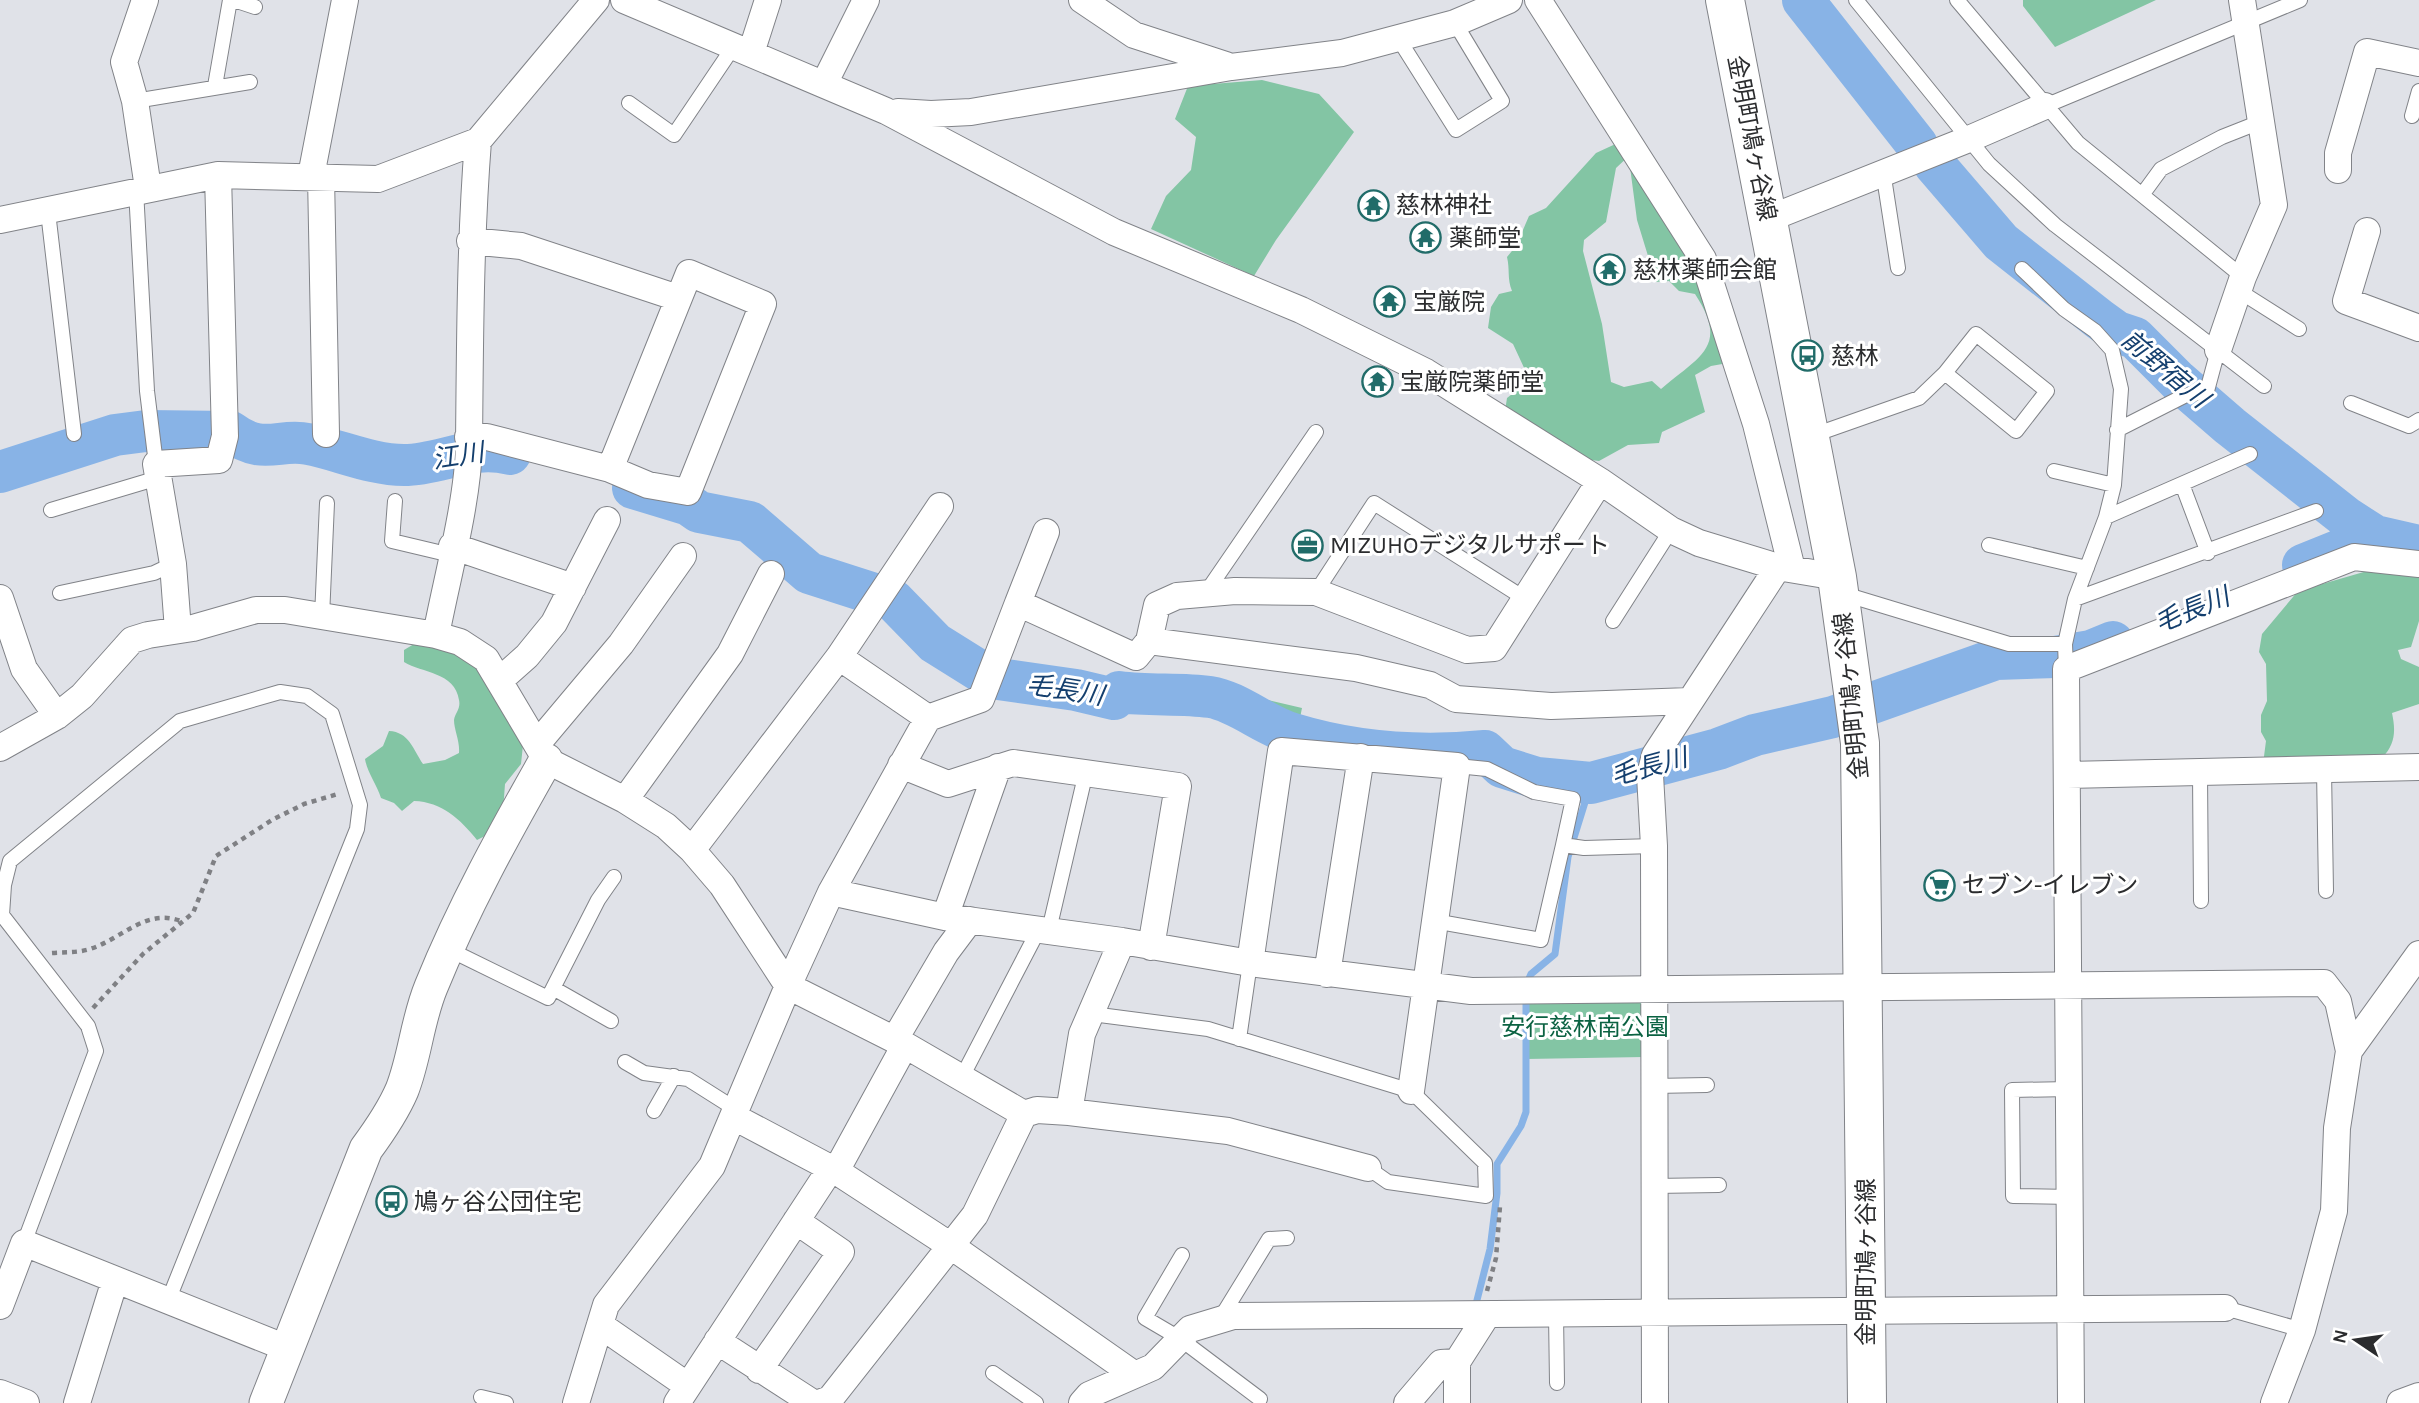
<svg xmlns="http://www.w3.org/2000/svg" width="2419" height="1403" font-family="Karla,'Noto Sans JP',sans-serif">
	<style>
		.green { fill: #83c5a4 }
		.lines { fill: none; stroke-linecap: round; stroke-linejoin: round }
		.stream { stroke: #88b3e6; stroke-width: 7 }
		.river { stroke: #88b3e6; stroke-width: 42 }
		.service-casing { stroke: #818388; stroke-width: 16 }
		.minor-casing { stroke: #818388; stroke-width: 28 }
		.tertiary-casing { stroke: #818388; stroke-width: 35 }
		.secondary-casing { stroke: #818388; stroke-width: 40 }
		.path { stroke: #7f8084; stroke-width: 4.5; stroke-dasharray: 5 5; stroke-linecap: butt }
		.service { stroke: #fff; stroke-width: 14 }
		.minor { stroke: #fff; stroke-width: 26 }
		.tertiary { stroke: #fff; stroke-width: 33 }
		.secondary { stroke: #fff; stroke-width: 38 }
		.labels { text-anchor: middle; dominant-baseline: central; stroke-width: 6; stroke-linejoin: round; paint-order: stroke }
		.street-label { font-size: 24px; fill: #2b2c2e; stroke: #fff }
		.poi-label { font-size: 24px; fill: #2b2c2e; stroke: #fff; text-anchor: start }
		.park-label { font-size: 24px; fill: #0b6242; stroke: #fff }
		.water-label { font-size: 26px; font-style: italic; fill: #143f6e; stroke: #fff }
	</style>
	<rect width="100%" height="100%" fill="#e0e2e8"/>
	<path class="green" d="M2023 0H2156L2055 47 2023 6Z
		M1262 80 1319 94 1354 132 1276 240 1254 276 1151 229 1166 196 1191 170 1196 137 1175 119 1188 86Z
		M1622 141 1631 154 1616 168 1606 222 1584 240 1583 251 1602 324 1611 382 1624 387 1652 381 1661 389C1699 356 1730 347 1695 294L1679 291 1669 281 1656 282 1637 220 1630 167 1680 231 1728 363 1711 366 1695 375 1705 412 1662 432 1659 443 1628 445 1599 461 1584 459 1505 411 1507 398 1521 387 1526 372 1513 344 1488 328 1491 307 1499 294 1512 291C1507 279 1510 269 1507 257L1516 246 1529 216 1546 208 1596 153Z
		M2381 567 2419 574V621L2411 647 2398 650 2401 659 2419 667V704L2392 713C2396 732 2395 744 2382 758L2304 763 2292 756 2281 764H2263L2266 741 2261 732V715L2267 701 2266 664 2259 652 2262 634 2298 591Z
		M431 642 474 663 523 745 521 764 505 784 503 811 485 836 477 840C460 819 442 802 414 801L402 811 394 803 381 798C377 785 367 772 365 759L383 746 389 731C409 732 413 749 423 764L445 760 459 753C460 741 454 730 454 720 455 713 461 709 459 700 455 672 422 673 404 662V650L414 644Z
		M1268 700 1302 708 1298 728 1265 716Z
		M1528 997H1641L1644 1057 1526 1059Z"/>
	<g class="lines">
		<path class="stream" d="M1527 983 1531 974 1555 954 1568 857 1591 783
			M1475 1308 1490 1249 1497 1193V1164L1521 1126 1526 1112V995"/>
		<path class="river" d="M1803 0 1917 145
			M1934 164 2001 242 2099 319 2117 332 2135 338 2178 381 2230 426 2347 518 2375 536
			M0 472 115 435 146 431 231 432C263 456 279 438 308 444 340 450 371 465 404 465 441 465 471 444 510 454
			M633 488 689 505 699 512 750 522 809 573 893 600 935 643 991 678 1076 690 1114 699 1119 692C1149 696 1180 693 1210 697 1237 701 1265 726 1293 734 1355 753 1422 757 1485 751L1502 767 1537 778 1591 783 1718 749 1755 735 1833 717 1996 659 2055 657 2091 651 2113 642
			M2303 565 2375 536 2419 546"/>
		<defs>
			<path id="service" d="M234 0 255 7
				M1856 0 1989 164 2055 225 2264 386
				M1957 0 2078 143 2243 277
				M1398 38 1456 130 1502 101 1455 23
				M215 86 230 0
				M135 101 250 82
				M629 103 674 135 734 46
				M2045 106 2300 0
				M2412 116 2419 91
				M1883 171 1898 268
				M136 190 147 391 156 464
				M2142 195 2161 169 2222 137 2260 122
				M48 212 74 434
				M2022 269 2064 309 2095 331 2112 350 2121 389 2114 485 2106 517 2075 599 2065 644 2066 669
				M2239 291 2299 329
				M2351 403 2409 426 2419 420
				M2117 430 2184 396 2207 391 2218 350
				M1811 436 1919 398 1945 373 1976 334 2047 391 2016 431 1945 373
				M2054 471 2114 485
				M2182 484 2208 553
				M395 501 392 541 451 555
				M51 510 158 478
				M2106 517 2250 454
				M1989 545 2087 568
				M1316 592 1374 503 1524 598
				M60 593 154 573 173 564
				M1205 594 1316 432
				M1844 594 2009 644H2065
				M2075 599 2316 511
				M322 617 327 503
				M1613 621 1671 530
				M1457 766 1487 769 1534 792 1573 799 1563 845 1584 848 1654 846
				M2324 770 2326 891
				M2200 773 2201 901
				M1434 921 1541 940 1563 845
				M1049 930 1086 772
				M448 949 548 998 598 900 614 877
				M553 988 611 1021
				M1092 1014 1208 1029 1411 1091 1485 1163 1486 1196 1388 1182 1368 1168
				M1239 1039 1250 963
				M625 1062 644 1073 688 1079 737 1110
				M962 1077 1039 929
				M1654 1086 1707 1085
				M2070 1089 2012 1090 2013 1196 2071 1197
				M654 1111 674 1076
				M1654 1186 1719 1185
				M24 1243 96 1051 88 1026 2 915 4 885 10 861 180 721 280 692 307 696 332 714 360 805 357 829 168 1301
				M1182 1255 1145 1318 1179 1338 1260 1399
				M2225 1308 2302 1330
				M1556 1314 1557 1383
				M1220 1319 1269 1239 1287 1238
				M993 1373 1036 1403
				M481 1397 506 1403"/>
			<path id="minor" d="M145 0 124 62 135 101 148 188
				M624 0 886 111 1114 232 1301 310 1426 372 1600 481 1671 530 1699 543 1778 567 1837 577
				M1082 0 1134 35 1226 65
				M1538 0 1703 259 1756 424 1792 569
				M751 53 768 0
				M824 84 866 0
				M898 112 931 114 971 112 1231 67 1342 53 1455 23 1509 0
				M2338 170V153L2367 52 2419 63
				M311 176 345 0
				M321 176 326 434
				M1768 219 1969 139 2045 106
				M0 220 218 175 378 179 478 141 596 0
				M2367 231 2346 301 2419 328
				M470 241 521 246 678 298
				M2218 350 2243 277 2274 205 2242 0
				M468 437H487L610 469 648 485 688 492 763 304 689 273 610 469
				M452 546 573 587
				M0 598 24 669 57 716
				M1018 603 1046 532
				M178 630 173 564 156 464 219 460 225 436 218 175
				M436 635C447 578 468 501 469 445 470 344 470 243 478 141
				M1149 641 1356 668 1430 685 1456 699 1551 706 1690 701
				M839 657 928 718 981 699 1018 603 1136 657 1149 641 1157 605 1177 596 1235 591 1316 592 1467 650 1494 648 1600 481
				M500 680 527 656 554 623 607 520
				M537 744 621 644 683 556
				M0 748 57 716 82 696 132 640 148 635 193 628 256 610H285L436 635 460 642 486 659 546 760 625 800 666 826 692 850 722 885 788 986 905 1045 1024 1114 1037 1110 1069 1112 1228 1131 1368 1168
				M901 765 948 784 1013 763 1178 786 1151 947
				M2067 775 2419 767
				M625 800 730 654 771 574
				M692 850 839 657 940 506
				M831 892 945 917 1122 941 1250 963 1471 991 2324 983 2338 1001 2349 1051 2337 1128 2334 1211 2302 1330 2274 1403
				M945 917 998 767
				M1250 963 1281 751 1457 766 1411 1091
				M1327 974 1361 757
				M895 1039 946 952 970 920
				M2349 1051 2419 954
				M1069 1112 1082 1034 1122 941
				M734 1117 836 1171 951 1246 1132 1373
				M836 1171 905 1045
				M0 1306 24 1243 289 1349
				M600 1325 688 1386
				M717 1341 813 1403
				M759 1370 841 1252 796 1221
				M0 1393 26 1403
				M77 1403 115 1280
				M576 1403 606 1305 712 1166 788 986 831 892 928 718
				M677 1403 831 1168
				M819 1403 830 1399 975 1215 1024 1114
				M1082 1403 1089 1395 1153 1367 1190 1329 1233 1316 2225 1308
				M1407 1403 1441 1363 1457 1362
				M1457 1403V1362L1487 1315
				M1655 1403 1654 846 1650 775 1655 755 1778 567
				M2071 1403 2066 669 2354 557 2419 564
				M2400 1403 2419 1396"/>
			<path id="tertiary" d="M266 1403 366 1149C380 1130 393 1111 402 1090 415 1057 417 1021 431 987 463 908 504 834 546 760"/>
			<path id="secondary" d="M1725 0 1837 577 1860 743 1867 1403"/>
		</defs>
		<use href="#service" class="service-casing"/>
		<use href="#minor" class="minor-casing"/>
		<use href="#tertiary" class="tertiary-casing"/>
		<use href="#secondary" class="secondary-casing"/>
		<path class="path" d="M52 953C65 952 77 953 90 949 122 939 145 908 181 921
			M93 1008 143 954 193 913 216 856 272 820 304 804 338 794
			M1487 1291 1496 1258 1500 1206"/>
		<use href="#service" class="service"/>
		<use href="#minor" class="minor"/>
		<use href="#tertiary" class="tertiary"/>
		<use href="#secondary" class="secondary"/>
	</g>
	<defs>
		<symbol id="temple-ring" viewBox="-11 -11 22 22"><circle r="9.5" fill="#fff" stroke="#216c69" stroke-width="1.5"/><path d="M0-6L5-2H3V0L6.5 2.5H4V6H1.5V3h-3V6H-4V2.5H-6.5L-3 0V-2H-5Z" fill="#216c69"/></symbol>
		<symbol id="bus-ring" viewBox="-11 -11 22 22"><circle r="9.5" fill="#fff" stroke="#216c69" stroke-width="1.5"/><path d="M-5-6H5V4H4V6H2V4H-2V6H-4V4H-5ZM-3.5-4V0h7V-4ZM-3.5 1.2v1.5H-2V1.2ZM2 1.2v1.5H3.5V1.2Z" fill="#216c69"/></symbol>
		<symbol id="office-ring" viewBox="-11 -11 22 22"><circle r="9.5" fill="#fff" stroke="#216c69" stroke-width="1.5"/><path d="M-6-3h4V-5.5h4V-3h4V5H-6ZM-1-4.5V-3h2v-1.5ZM-6 0V1H6V0Z" fill="#216c69"/></symbol>
		<symbol id="supermarket-ring" viewBox="-11 -11 22 22"><circle r="9.5" fill="#fff" stroke="#216c69" stroke-width="1.5"/><path d="M-6-5.5h2.5l.6 2H6L4.5 2H-2.5L-4.4-4H-6ZM-1.5 3.2a1.3 1.3 0 1 0 .1 0ZM3 3.2a1.3 1.3 0 1 0 .1 0Z" fill="#216c69"/></symbol>
	</defs>
	<g fill-rule="evenodd">
		<use href="#temple-ring" x="1356" y="188" width="35" height="35"/>
		<use href="#temple-ring" x="1408" y="220" width="35" height="35"/>
		<use href="#temple-ring" x="1592" y="252" width="35" height="35"/>
		<use href="#temple-ring" x="1372" y="284" width="35" height="35"/>
		<use href="#bus-ring" x="1790" y="338" width="35" height="35"/>
		<use href="#temple-ring" x="1360" y="364" width="35" height="35"/>
		<use href="#office-ring" x="1290" y="528" width="35" height="35"/>
		<use href="#supermarket-ring" x="1922" y="868" width="35" height="35"/>
		<use href="#bus-ring" x="374" y="1184" width="35" height="35"/>
	</g>
	<g class="labels">
		<g class="street-label">
			<text transform="translate(1752 138) rotate(79)">金明町鳩ヶ谷線</text>
			<text transform="translate(1851 696) rotate(-96)">金明町鳩ヶ谷線</text>
			<text transform="translate(1866 1262) rotate(-90)">金明町鳩ヶ谷線</text>
		</g>
		<g class="poi-label">
			<text x="1396" y="205">慈林神社</text>
			<text x="1449" y="238">薬師堂</text>
			<text x="1633" y="270">慈林薬師会館</text>
			<text x="1413" y="302">宝厳院</text>
			<text x="1831" y="356">慈林</text>
			<text x="1400" y="382">宝厳院薬師堂</text>
			<text x="1330" y="545">MIZUHOデジタルサポート</text>
			<text x="1962" y="885">セブン-イレブン</text>
			<text x="414" y="1202">鳩ヶ谷公団住宅</text>
		</g>
		<g class="park-label">
			<text x="1585" y="1027">安行慈林南公園</text>
		</g>
		<g class="water-label">
			<text transform="translate(2165 369) rotate(40)">前野宿川</text>
			<text transform="translate(458 456) rotate(-9)">江川</text>
			<text transform="translate(2192 610) rotate(-22)">毛長川</text>
			<text transform="translate(1065 690) rotate(9)">毛長川</text>
			<text transform="translate(1649 767) rotate(-15)">毛長川</text>
		</g>
	</g>
	<g transform="translate(2356 1340) rotate(283)" stroke="#ffffff" stroke-width="5" paint-order="stroke">
	<path d="M0-5L12 26L0 18L-12 26Z" fill="#2b2c2e"/>
	<text y="-10" font-size="19" font-weight="bold" text-anchor="middle" fill="#2b2c2e">N</text>
	</g>
</svg>
